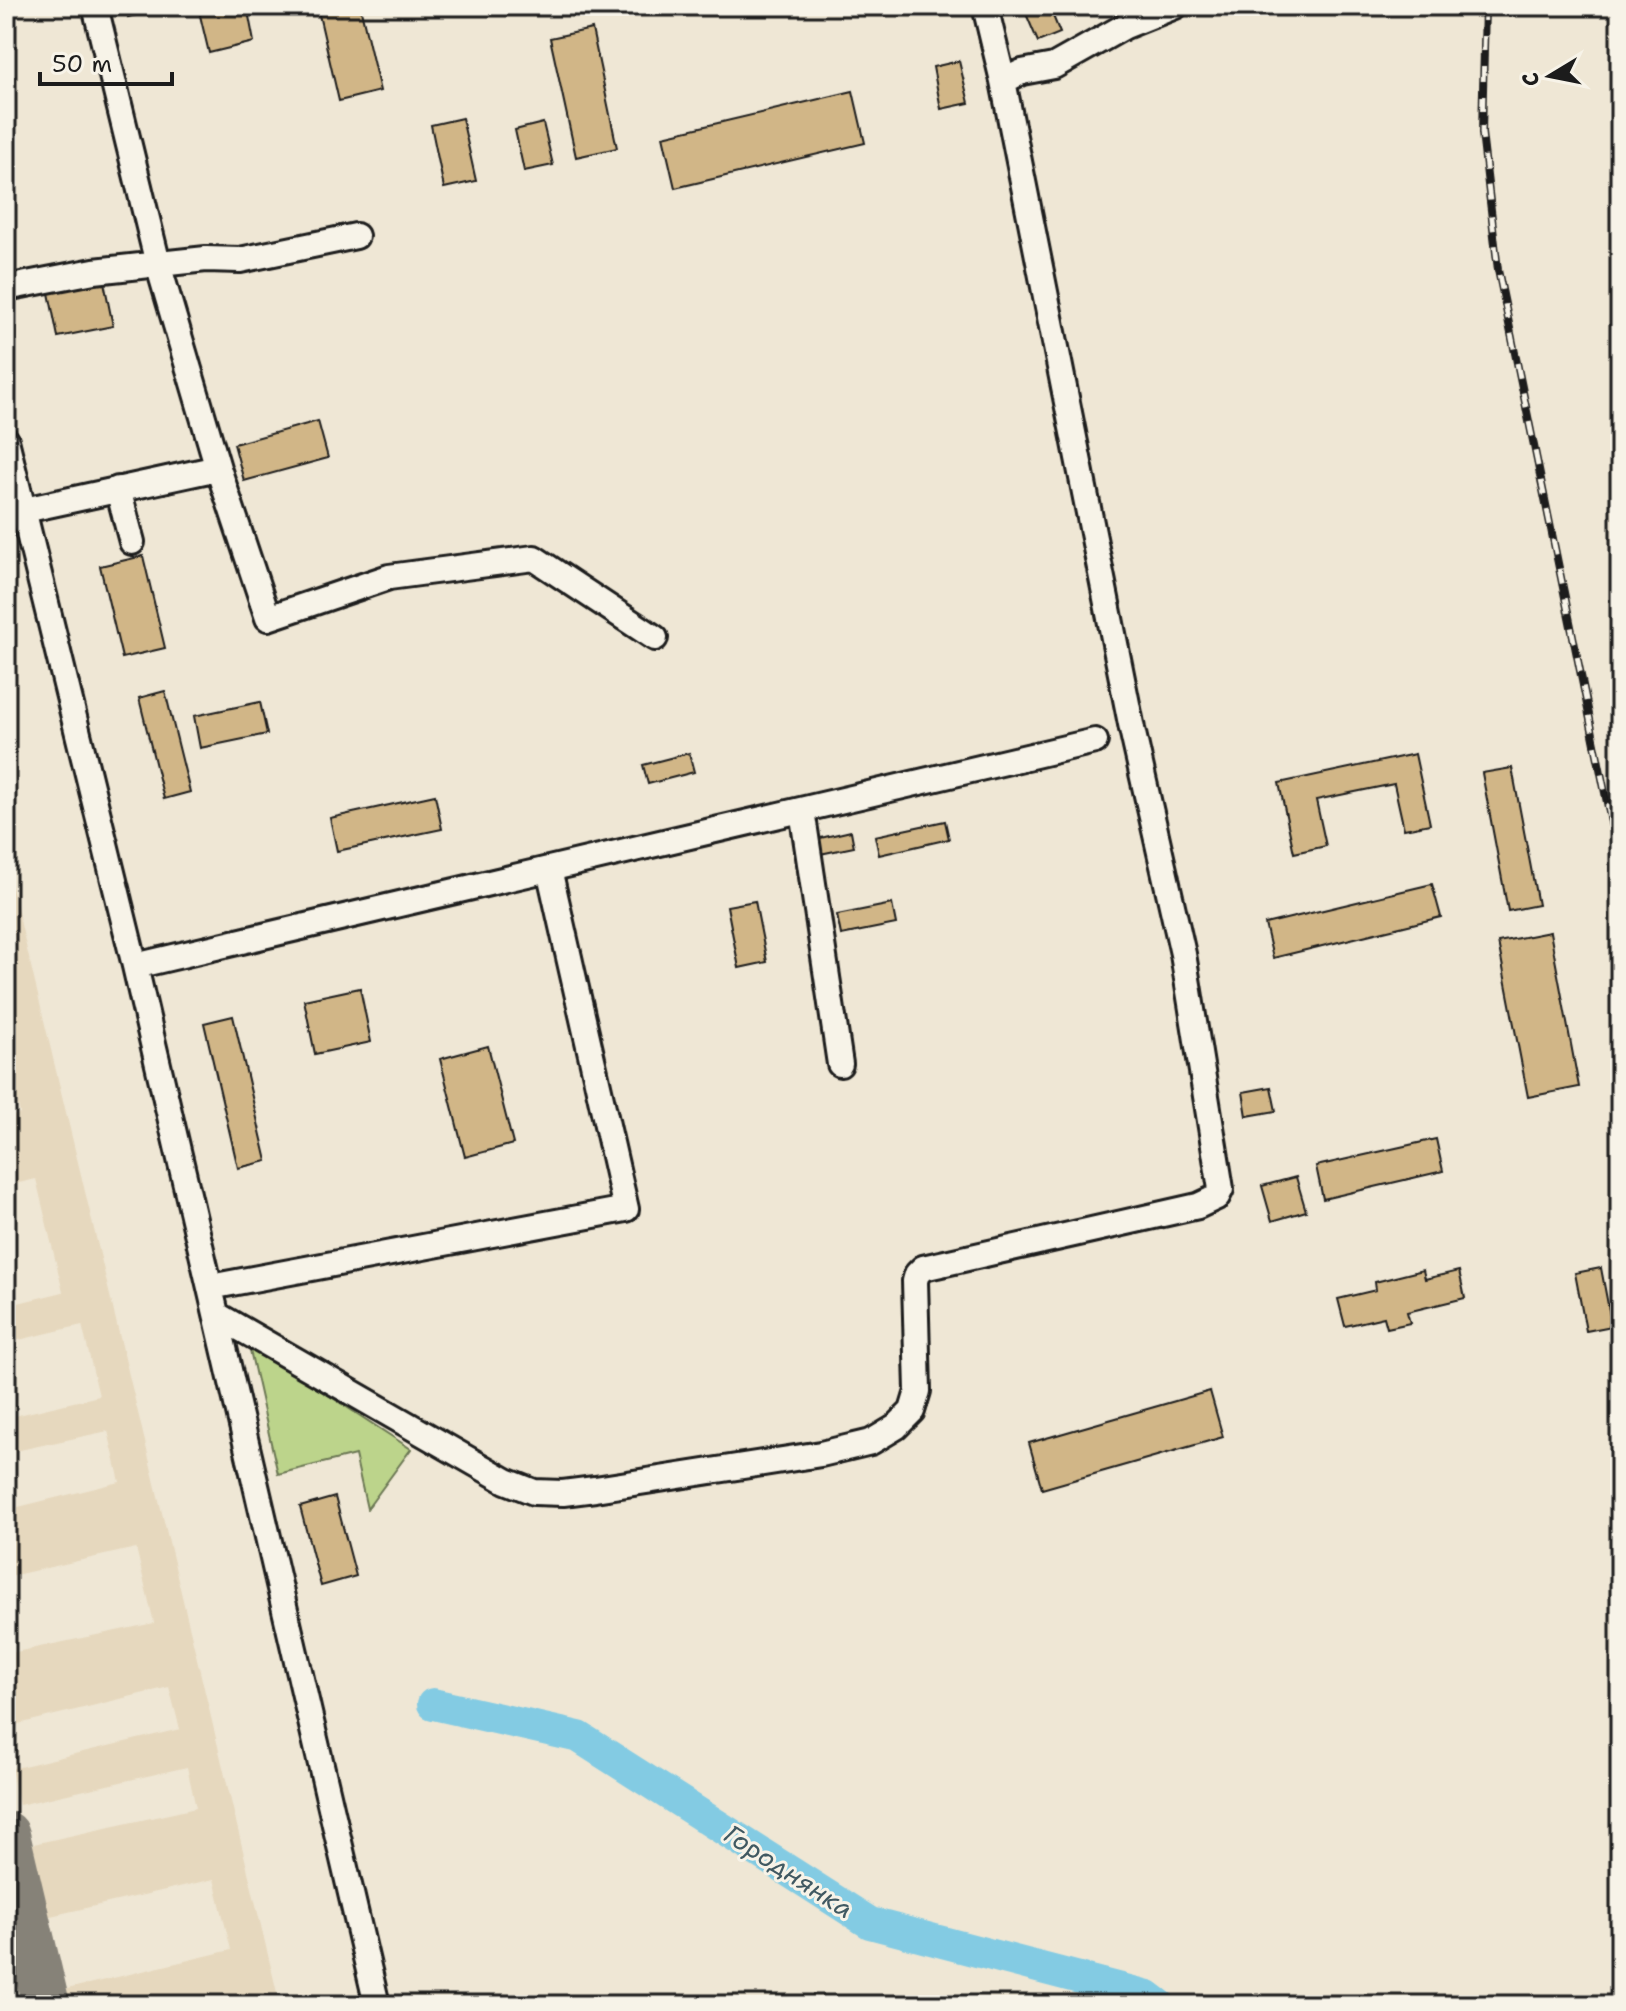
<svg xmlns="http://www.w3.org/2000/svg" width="1626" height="2011" font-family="'Shantell Sans',sans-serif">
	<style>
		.built { fill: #e6d8be }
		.green { fill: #bcd48b; stroke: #6c7854; stroke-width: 2 }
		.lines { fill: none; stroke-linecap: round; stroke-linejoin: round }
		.river { stroke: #83cbe3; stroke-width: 32 }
		.taxiway { stroke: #868278; stroke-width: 48 }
		.building { fill: #d1b687; stroke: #1c1c1c; stroke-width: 2 }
		.minor-casing { stroke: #1c1c1c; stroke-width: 30 }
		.minor { stroke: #f7f3e8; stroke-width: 24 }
		.rail-casing { stroke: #1c1c1c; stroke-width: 8 }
		.rail { stroke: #f7f3e8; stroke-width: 5; stroke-dasharray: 15; stroke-linecap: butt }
		.labels { text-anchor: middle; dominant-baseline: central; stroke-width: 6; stroke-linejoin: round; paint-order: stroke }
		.water-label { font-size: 26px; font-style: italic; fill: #405962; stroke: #f7f3e8 }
	</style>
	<rect width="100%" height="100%" fill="#efe7d5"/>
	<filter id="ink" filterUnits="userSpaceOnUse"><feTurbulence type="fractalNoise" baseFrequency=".0125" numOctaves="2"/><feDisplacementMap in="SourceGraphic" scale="16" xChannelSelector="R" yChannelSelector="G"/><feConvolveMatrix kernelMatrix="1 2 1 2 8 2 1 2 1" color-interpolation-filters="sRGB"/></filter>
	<g filter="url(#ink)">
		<path class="built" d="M6 862 280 2005H67L63 1990 231 1950 214 1879 46 1917 29 1845 196 1808 187 1767 19 1805 11 1769 180 1729 169 1687 6 1727V1654L154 1623 136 1548 6 1577V1510L120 1482 108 1431 6 1453V1418L99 1396 82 1325 6 1343V1306L63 1292 36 1179 6 1186V1118L20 1114 6 1051Z"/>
		<path class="green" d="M256 1348 411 1449 367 1509 355 1455 278 1474 250 1350Z"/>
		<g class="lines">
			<path class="river" d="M433 1704 579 1737 870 1923 1148 1996 1160 2005"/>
			<path class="taxiway" d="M6 1835 46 2005"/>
		</g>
		<path class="building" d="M125 6H169V7L128 17Z
			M203 6H247L254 42 209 53 198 7Z
			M317 6H360L380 91 339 101Z
			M1031 6H1049L1060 33 1038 42 1024 9Z
			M592 29 617 148 576 157 550 38Z
			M959 61 969 103 941 109 933 67Z
			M853 91 865 143 675 188 663 136Z
			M462 118 476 181 444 188 431 125Z
			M543 123 553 165 524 171 515 130Z
			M104 282 113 326 58 337 49 293Z
			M318 421 328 458 244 481 234 444Z
			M143 556 165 648 122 658 100 566Z
			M165 691 190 792 164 799 139 698Z
			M260 702 267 734 200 748 194 716Z
			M689 753 694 772 648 784 643 765Z
			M1415 754 1430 824 1404 829 1394 784 1316 800 1326 846 1294 853 1279 783Z
			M1512 768 1538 905 1508 911 1482 773Z
			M435 795 442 829 337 851 330 818Z
			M945 821 949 839 879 855 875 836Z
			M851 831 854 847 820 854 816 839Z
			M1432 884 1441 917 1273 958 1265 924Z
			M755 901 767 962 739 968 727 906Z
			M892 904 896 924 841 935 837 915Z
			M1550 932 1579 1087 1528 1097 1498 942Z
			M360 988 371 1042 315 1054 304 1000Z
			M233 1016 267 1161 238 1168 204 1023Z
			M488 1046 513 1144 465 1157 440 1059Z
			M1271 1087 1276 1111 1247 1116 1243 1092Z
			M1436 1139 1443 1171 1323 1199 1316 1166Z
			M1296 1177 1306 1211 1272 1221 1262 1186Z
			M1601 1268 1612 1326 1586 1331 1575 1273Z
			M1423 1270 1425 1279 1459 1271 1465 1298 1407 1312 1410 1323 1387 1328 1384 1317 1345 1326 1338 1299 1376 1290 1375 1282Z
			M1210 1391 1223 1437 1042 1489 1029 1443Z
			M335 1497 356 1576 321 1586 300 1507Z"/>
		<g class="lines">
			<defs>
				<path id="minor" d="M95 6 158 264 218 468
					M1003 81 1022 72 1054 66 1125 26 1175 6
					M6 288 94 271 206 259 240 260 356 236
					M6 440 135 966 377 2005
					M118 489 132 542
					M6 514 218 468 268 618 389 577 534 558 655 638
					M802 810 840 1064
					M135 966 1095 741
					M210 1287 626 1209 549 869
					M217 1315 506 1481 534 1492 563 1493 595 1489 821 1454 871 1442 896 1427 912 1411 918 1391 915 1281 917 1274 923 1268 1198 1206 1217 1197 1221 1189 1183 954 1132 729 1003 81 985 6"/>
			</defs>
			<use href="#minor" class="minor-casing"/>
			<use href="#minor" class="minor"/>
			<defs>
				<path id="rail" d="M1485 6 1482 133 1498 270 1620 866"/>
			</defs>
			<use href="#rail" class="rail-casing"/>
			<use href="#rail" class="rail"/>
		</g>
	</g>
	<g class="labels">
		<g class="water-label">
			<text transform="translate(789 1871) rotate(33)">Городнянка</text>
		</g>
	</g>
	<rect width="1626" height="2011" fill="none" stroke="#f7f3e8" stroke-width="32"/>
	<rect x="16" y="16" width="1594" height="1979" fill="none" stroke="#1c1c1c" stroke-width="3" filter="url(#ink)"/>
	<g transform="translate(1550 76) rotate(260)" stroke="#f7f3e8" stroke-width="6" paint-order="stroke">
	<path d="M0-6L14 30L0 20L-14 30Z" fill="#1c1c1c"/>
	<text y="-12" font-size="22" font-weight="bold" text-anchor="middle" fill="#1c1c1c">С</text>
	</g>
	<path d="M40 72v12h132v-12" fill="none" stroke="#1c1c1c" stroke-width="4"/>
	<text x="52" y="72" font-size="24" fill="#1c1c1c" stroke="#f7f3e8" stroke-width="6" paint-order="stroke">50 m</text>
</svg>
